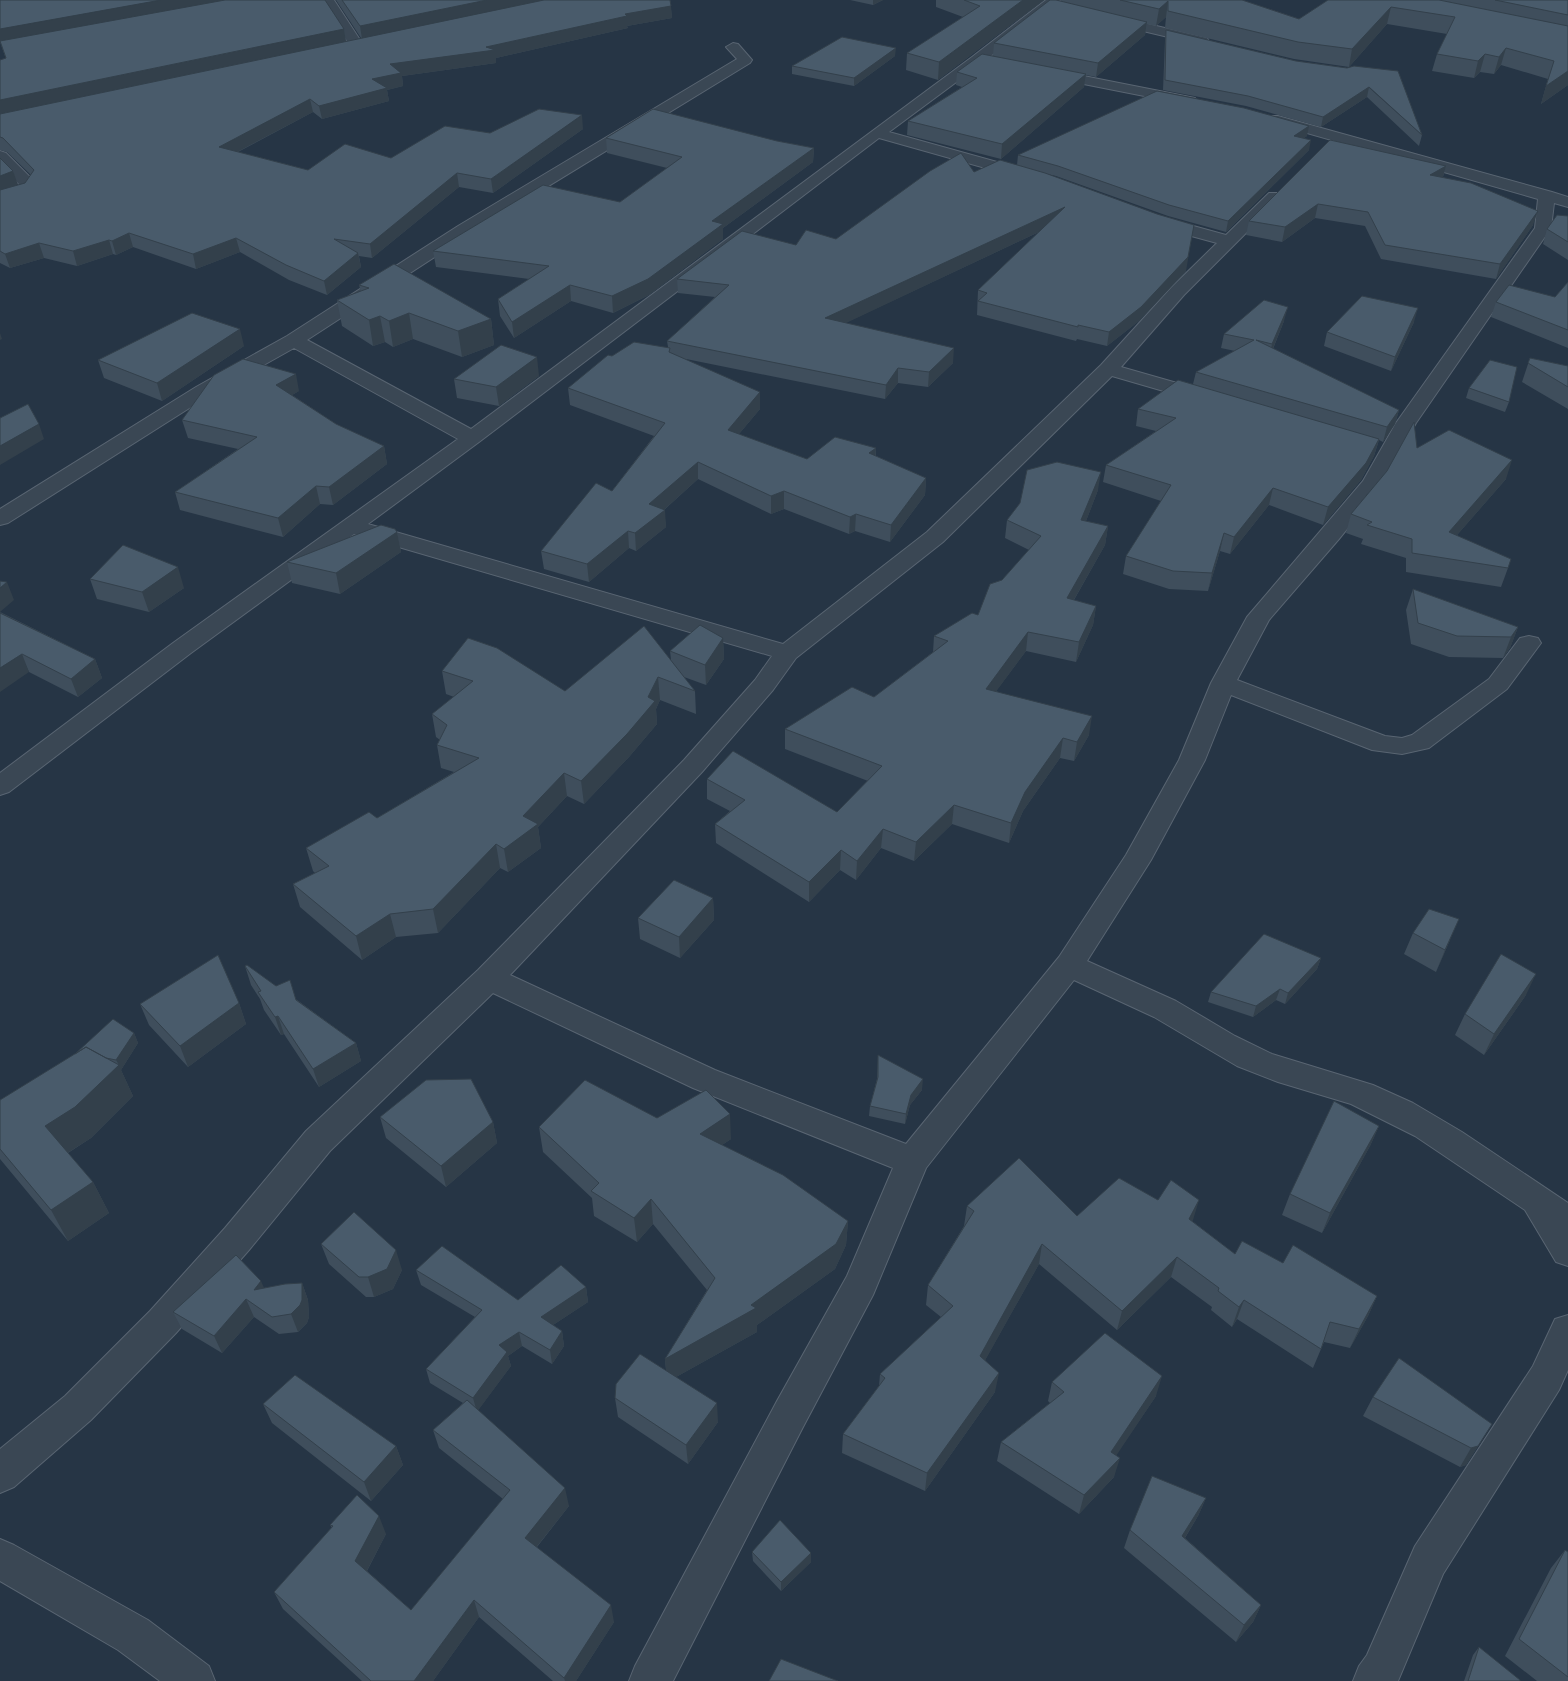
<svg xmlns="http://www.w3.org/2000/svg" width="1568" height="1681" font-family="Figtree,sans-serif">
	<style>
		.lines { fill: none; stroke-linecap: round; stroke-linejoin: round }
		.minor-casing { stroke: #596572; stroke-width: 2 }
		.minor { fill: #3a4754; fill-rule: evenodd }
		.wall { fill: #3f4e5c }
		.shaded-wall { fill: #33404b }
		.building { fill: #495b6b; stroke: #33404b }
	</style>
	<rect width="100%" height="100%" fill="#263545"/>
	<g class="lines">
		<defs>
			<path id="minor" d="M322 0H334L364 46 362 49H352Z
				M1046 0H1060L982 63 889 132 1033 172 1035 175 1033 178H1021L879 138 479 442 368 524 783 644 927 532 1101 365 1172 287 1217 243 1151 225 1149 221 1151 217 1157 216 1226 235 1269 193H1281L1283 196 1184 295 1121 367 1212 393 1215 397 1212 401 1205 403 1198 401 1112 376 943 542 796 658 773 690 702 772 510 975 715 1070 906 1144 1059 957 1126 855 1179 760 1211 683 1247 617 1363 481 1396 423 1535 228 1538 199 1268 122 1266 119 1268 116H1278L1552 192 1568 197V207L1554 203 1551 228 1416 423 1380 488 1339 539 1269 620 1237 680 1385 736 1402 738 1412 735 1489 679 1520 638 1529 636 1538 638 1541 643 1507 689 1429 748 1402 754 1372 750 1231 695 1205 760 1151 860 1087 961 1176 1001 1235 1036 1272 1054 1373 1085 1413 1103 1462 1132 1568 1203V1266L1556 1262 1525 1210 1415 1136 1351 1104 1278 1082 1237 1066 1154 1017 1074 980 926 1168 873 1295 803 1427 673 1681H629L635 1666 777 1401 847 1276 893 1168 693 1088 493 993 330 1151 249 1250 176 1333 91 1420 14 1487 0 1493V1449L65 1396 150 1311 225 1228 306 1131 478 970 684 760 755 680 772 656 354 534 191 653 9 792 0 795V773L173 643 458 439 294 348 210 395 8 523 0 525V509L196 387 287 336 458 226 737 59 726 47 733 43 738 44 752 60 750 63 470 234 307 340 471 429 972 57Z
				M1110 15 1207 38 1209 41 1202 45 1105 22 1103 19Z
				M1048 69 1190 97 1195 98 1197 101 1195 104 1190 105 1043 76 1041 73 1043 70Z
				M0 151 6 153 37 184 29 195 0 204V194L17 189 20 185 0 165Z
				M1568 1315V1370L1559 1390 1443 1574 1398 1681H1353L1359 1666 1367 1655 1415 1546 1533 1366 1555 1319Z
				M0 1539 14 1545 148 1620 209 1666 215 1681H160L118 1650 0 1581Z"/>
		</defs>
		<use href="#minor" class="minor-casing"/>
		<use href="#minor" class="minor"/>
	</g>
	<path class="wall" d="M336 0H670L672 18 627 26 628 28 496 58V63L402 76 403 86 387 90 389 101 322 119 313 112 238 152 308 170 391 158 490 133 583 129 493 193 459 187 372 258 359 256 361 267 327 295 289 280 240 252 196 269 133 247 116 255 113 254 77 266 44 258 10 268 0 263V158L13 171 17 185 25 183 31 175 7 152 0 150V60L6 59 0 42 344 29 346 41 361 38Z
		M850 0H883L873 5Z
		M936 0H1044L938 80 906 70 907 53 963 17 936 7Z
		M1061 0H1242L1299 19 1328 0H1568V85L1541 104 1548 79 1501 65 1494 74 1480 72 1474 78 1432 71 1437 54 1447 34 1387 24 1349 67 1294 59 1165 28 1166 17 1156 26 1147 24 1145 35 1096 77 1086 75 1084 87 1001 159 907 135 908 121 962 87 956 85 957 72 993 56 994 43 1061 1Z
		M1166 30 1296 61 1347 68 1422 135 1419 146 1367 97 1321 127 1246 106 1163 90 1165 40Z
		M895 56 854 86 792 74V66Z
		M1307 136 1304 138 1309 150 1226 232 1168 216 1056 176 1047 174 1186 271 1139 321 1107 346 1077 339 1076 341 977 315 978 290 1039 232 845 323 953 363 928 387 898 383 885 399 686 359 760 409 739 434 807 459 876 448V456L926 478 925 495 890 542 855 531 849 534 784 509 771 514 698 479 664 510 666 527 636 551 629 548 589 582 544 569 541 551 612 491 654 436 570 405 568 388 612 356 668 347 667 341 715 297 678 293 677 279 796 245 836 239 974 172 1017 165 1018 155Z
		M606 138 777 141 814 148 813 162 723 228V239L649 295 613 313 571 301 514 338 500 316 498 299 529 279 436 267 433 251 620 202 667 168 607 153Z
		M1446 166 1443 177 1533 225 1496 279 1381 259 1365 226 1315 218 1282 242 1246 235 1249 221Z
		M1568 216V260L1543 244 1547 229Z
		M1568 282V348L1491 317 1496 302 1555 297Z
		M359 285 491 319 494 345 462 357 413 339 393 347 385 342 373 346 342 326 337 300 361 292Z
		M1284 321 1273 349 1399 410 1395 424 1383 442 1379 440 1374 456 1361 480 1323 525 1269 505 1230 554 1220 551 1208 591 1169 589 1123 574 1126 556 1161 501 1103 482 1106 465 1156 431 1136 426 1138 409 1193 384 1196 372 1235 351 1221 348 1224 334Z
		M1414 322 1391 371 1324 346 1327 332Z
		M244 346 162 401 104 378 98 360Z
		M1530 358 1568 366V409L1522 382Z
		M539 376 499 406 457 398 454 379Z
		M1469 388 1509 402 1505 412 1466 398Z
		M299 391 292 395 336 424 384 446 387 464 333 505 320 504 283 537 180 510 175 492 238 449 188 438 182 420Z
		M1417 448 1506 479 1457 535 1508 568 1501 587 1406 572V558L1361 544 1363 539 1346 533 1351 514 1387 471Z
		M1098 490 1086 521 1108 526 1105 545 1074 600 1096 606 1093 625 1076 662 1026 651 996 691 1089 735 1074 761 1060 758 1023 811 1009 843 952 824 914 861 881 848 856 880 840 870 809 902 716 843 715 824 730 811 707 799V779L837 812 868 781 785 749V729L874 697 933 652 934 636 978 615 1002 580 1029 550 1005 538 1007 520Z
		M397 532 401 552 340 594 292 583 287 562Z
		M90 579 184 588 149 612 97 599Z
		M1413 589 1518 627 1510 648 1503 658 1449 657 1411 644 1406 610Z
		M0 612 95 659 102 678 78 697 29 672Z
		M723 638 724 659 706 685 684 677 695 691 696 714 660 700 656 709 657 724 629 757 584 804 567 796 538 827 541 848 508 872 500 868 438 933 396 937 362 960 300 907 293 884 315 873 313 871 306 848 377 818 454 772 441 768 437 745 440 740 436 737 432 714 454 697 446 694 442 671 565 691 671 660 670 651Z
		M713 898 714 920 680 958 640 939 638 918Z
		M1413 933 1450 940 1436 972 1404 954Z
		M1321 958 1317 969 1285 1004 1276 1000 1253 1017 1208 1002 1211 992Z
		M245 966 297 1000 356 1043 361 1061 319 1087 284 1034 281 1035 264 1010 260 999 251 985Z
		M1526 995 1484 1055 1455 1035 1465 1014Z
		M239 1003 246 1024 188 1067 149 1025 140 1004Z
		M134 1033 138 1043 121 1070 133 1096 91 1138 68 1153 93 1182 109 1213 68 1241 0 1159V1100Z
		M878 1055 922 1090 910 1105 905 1124 869 1116 870 1106 877 1079Z
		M380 1117 493 1122 497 1143 446 1187 386 1138Z
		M657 1118 731 1139 722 1145 848 1221 846 1245 835 1269 757 1325V1332L676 1377 718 1422 688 1464 618 1417 615 1398 666 1370 665 1359 707 1290 653 1224 637 1242 594 1216 592 1198 543 1152 539 1127Z
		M1379 1126 1370 1146 1322 1233 1282 1215 1290 1194Z
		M967 1206 1077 1216 1192 1221 1235 1254 1283 1263 1377 1296 1368 1316 1350 1348 1324 1342 1313 1368 1237 1319 1232 1327 1211 1310 1212 1307 1171 1277 1117 1330 1039 1264 985 1360 995 1392 925 1491 842 1453 843 1434 879 1386 880 1374 941 1317 926 1305 928 1285 964 1226Z
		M321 1244 402 1270 393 1289 374 1297H366L329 1264Z
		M416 1270 518 1300 586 1287 588 1302 553 1325 562 1331 564 1346 552 1364 522 1346 508 1356 511 1366 478 1410 569 1506 537 1547 614 1622 576 1681H553L479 1617 433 1681H362L283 1609 274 1592 332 1528 330 1525 386 1534 367 1571 411 1610 503 1499 439 1448 433 1430 463 1403 430 1383 426 1369 475 1317 421 1285Z
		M302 1283 308 1300 309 1317 307 1323 298 1332 279 1334 254 1317 222 1353 182 1329 173 1312 264 1288Z
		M1052 1382 1156 1396 1116 1455 1114 1477 1079 1514 997 1461 1001 1442 1050 1403 1048 1401Z
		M1373 1397 1492 1424 1466 1465 1460 1467 1363 1416Z
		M263 1404 396 1446 403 1465 371 1501 272 1423Z
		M1206 1498 1198 1516 1185 1538 1261 1605 1253 1622 1236 1642 1124 1548 1130 1530Z
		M1565 1550 1568 1552V1681H1537L1505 1656 1551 1568Z
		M752 1552 811 1553V1562L781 1591 753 1561Z
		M1479 1647 1520 1681H1464L1473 1655Z"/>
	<path class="shaded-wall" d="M161 0H230L0 42V29Z
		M487 0H546L362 39 360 26Z
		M873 0H883L873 5Z
		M1023 0H1044L938 80 939 62Z
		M1168 1 1166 17 1156 26 1159 9Z
		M671 6 672 18 627 26 628 28 496 58V63L402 76 403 86 387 90 389 101 322 119 319 106 372 79 390 64 486 47 625 14Z
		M1391 7 1387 24 1349 67 1352 49Z
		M1147 22 1145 35 1096 77 1098 63Z
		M344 29 346 42 0 114V100Z
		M896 48 895 56 854 86V78Z
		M1506 48 1501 65 1494 74 1499 57Z
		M1485 54 1480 72 1474 78 1478 61Z
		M1568 71V85L1541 104 1546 86Z
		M1086 74 1084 87 1001 159 1002 144Z
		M1369 87 1367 97 1321 127 1323 117Z
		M310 99 313 112 222 160 219 147Z
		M582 115 583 129 493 193 491 179Z
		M1309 126 1307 136 1292 146 1294 136Z
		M1311 140 1309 150 1226 232 1228 221Z
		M814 148 813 162 723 228V239L649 295 613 313 612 296 712 221Z
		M1446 166 1442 180 1430 175Z
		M13 171 18 185 0 192V176Z
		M457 173 459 187 372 258 370 244Z
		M1318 204 1315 218 1282 242 1285 227Z
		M1065 207 1064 220 825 333V318Z
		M1538 211 1533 225 1496 279 1500 264Z
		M1194 225 1186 271 1139 321 1107 346 1109 332Z
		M129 233 133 247 116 255 112 241Z
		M236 238 240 252 196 269 193 254Z
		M109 240 113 254 77 266 73 251Z
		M39 243 44 258 10 268 5 254Z
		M358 253 361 267 327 295 324 281Z
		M570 285 571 301 514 338 512 322Z
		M1288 307 1284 321 1269 358 1272 344Z
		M1418 308 1414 322 1391 371 1395 357Z
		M409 313 413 339 393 347 389 321Z
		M380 316 385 342 373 346 369 320Z
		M491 319 494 345 462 357 458 331Z
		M240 329 244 346 162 401 157 383Z
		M0 333 2 339 0 340Z
		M954 348 953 363 928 387 929 372Z
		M537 357 539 376 499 406 496 387Z
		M898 368V383L885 399 886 385Z
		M296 374 299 391 280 402 276 385Z
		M760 392V409L728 447V430Z
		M1399 410 1395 424 1383 442 1387 427Z
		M39 424 44 439 0 465V446Z
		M1379 439 1374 456 1361 480 1323 525 1328 507Z
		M384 446 387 464 333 505 329 487Z
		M876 448 875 465 869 453Z
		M1512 460 1506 479 1443 551 1449 532Z
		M698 462V479L657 516 665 510 666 527 636 551 635 533 649 504Z
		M1101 472 1098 490 1079 539 1081 520Z
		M926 478 925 495 890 542 891 525Z
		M316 486 320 504 283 537 278 518Z
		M1273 488 1269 505 1230 554 1234 537Z
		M784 491V509L771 514V496Z
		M856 514 855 531 849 534 850 517Z
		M1108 526 1105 545 1064 617 1067 598Z
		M628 531 629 548 589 582 587 564Z
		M397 532 401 552 340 594 336 573Z
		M1224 533 1220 551 1208 591 1212 573Z
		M178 567 184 588 149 612 142 592Z
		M7 582 14 600 0 612V588Z
		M1096 606 1093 625 1076 662 1079 642Z
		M1518 627 1510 648 1503 658 1511 637Z
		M1028 632 1026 651 984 708 986 689Z
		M723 638 724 659 706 685 705 665Z
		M22 654 29 672 0 692V668Z
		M95 659 102 678 78 697 71 679Z
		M658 677 660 700 656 709 657 724 629 757 584 804 581 781 648 697Z
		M1092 716 1089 735 1074 761 1077 742Z
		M1063 738 1060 758 1023 811 1009 843 1011 823 1025 792Z
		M564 773 567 796 538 827 541 848 508 872 504 849 523 816Z
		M954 805 952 824 914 861 916 842Z
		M883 829 881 848 856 880 857 861Z
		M496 844 500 868 438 933 433 909Z
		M841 850 840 870 809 902V882Z
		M713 898 714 920 680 958 679 937Z
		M390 914 396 937 362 960 356 936Z
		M1459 919 1450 940 1436 972 1445 950Z
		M1321 958 1317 969 1285 1004 1288 993Z
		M1536 974 1526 995 1484 1055 1494 1034Z
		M1280 989 1276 1000 1253 1017 1256 1006Z
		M239 1003 246 1024 188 1067 180 1046Z
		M278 1016 284 1034 281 1035 275 1017Z
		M134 1033 138 1043 121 1070 133 1096 91 1138 61 1157 45 1126 119 1065 116 1060Z
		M356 1043 361 1061 319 1087 313 1069Z
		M923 1079 922 1090 910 1105 905 1124 906 1114 911 1095Z
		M730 1114 731 1139 701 1159 700 1134Z
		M493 1122 497 1143 446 1187 441 1166Z
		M1379 1126 1370 1146 1322 1233 1330 1213Z
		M93 1182 109 1213 68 1241 51 1210Z
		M651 1199 653 1224 637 1242 634 1218Z
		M1199 1200 1193 1220 1183 1239 1189 1219Z
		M848 1221 846 1245 835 1269 757 1325V1332L667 1382 665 1359 751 1305Z
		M1042 1244 1039 1264 977 1375 980 1356Z
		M396 1250 402 1270 393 1289 374 1297 368 1277Z
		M1177 1257 1171 1277 1117 1330 1122 1311Z
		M261 1281 269 1299 254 1290Z
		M302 1283 308 1300 309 1317 307 1323 298 1332 291 1314Z
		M586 1287 588 1302 544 1331 541 1317Z
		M1377 1296 1368 1316 1350 1348 1359 1329Z
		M246 1299 254 1317 222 1353 214 1336Z
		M1244 1300 1237 1319 1232 1327 1239 1307Z
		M562 1331 564 1346 552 1364 550 1350Z
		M519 1332 522 1346 508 1356 511 1366 477 1412 473 1398 499 1345Z
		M999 1373 995 1392 925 1491 927 1473Z
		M1162 1376 1156 1396 1106 1471 1111 1452Z
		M717 1403 718 1422 688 1464 686 1445Z
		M1492 1424 1466 1465 1460 1467 1471 1448Z
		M396 1446 403 1465 371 1501 364 1482Z
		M1120 1458 1114 1477 1079 1514 1084 1495Z
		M565 1488 569 1506 530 1555 525 1538Z
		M1206 1498 1198 1516 1175 1554 1182 1536Z
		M379 1516 386 1534 363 1578 355 1561Z
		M811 1553V1562L781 1591V1582Z
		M474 1600 479 1617 433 1681H414Z
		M611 1605 614 1622 576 1681H565L564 1678Z
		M1261 1605 1253 1622 1236 1642 1244 1625Z"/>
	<path class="building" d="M0 0H161L0 29Z
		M225 0H325L344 29 0 100V60L6 58 0 41Z
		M342 0H487L360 26Z
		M544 0H670L671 6 625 14 627 16 486 47 495 50 390 64 401 73 372 79 387 88 319 106 310 99 219 147 308 170 345 144 391 158 445 126 490 133 539 109 582 115 491 179 457 173 370 244 334 239 358 253 324 281 286 265 236 238 193 254 129 233 112 241 109 240 73 251 39 243 5 254 0 251V190L25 183 34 170 3 138 0 137V114Z
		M964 0H1023L939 62 907 53 980 6Z
		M1050 0H1056L1147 22 1098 63 994 43Z
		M1120 0H1242L1299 19 1328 0H1439L1568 26V71L1546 86 1554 61 1506 48 1499 57 1485 54 1478 61 1437 54 1455 17 1391 7 1352 49 1298 42 1168 11V1L1159 9Z
		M1495 0H1568V15Z
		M1166 30 1296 61 1347 68 1354 66 1398 71 1422 135 1369 87 1323 117 1248 96 1165 80Z
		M842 37 896 48 854 78 792 66Z
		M982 54 1086 74 1002 144 908 121 977 78 957 72Z
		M1157 91 1244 108 1309 126 1294 136 1311 140 1228 221 1169 205 1058 166 1018 155Z
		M653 109 777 141 814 148 712 221 723 224 648 279 612 296 570 285 512 322 498 299 549 266 433 251 543 185 620 202 682 157 606 138Z
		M1330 140 1446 166 1430 175 1471 183 1538 211 1500 264 1385 245 1368 212 1318 204 1285 227 1249 221Z
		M961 153 974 172 1000 160 1045 173 1157 214 1194 225 1188 257 1141 307 1109 332 1078 325V327L978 301 987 293 978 290 1065 207 825 318 954 348 929 372 898 368 886 385 667 341 729 285 677 279 742 231 796 245 806 230 836 239 930 171Z
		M0 158 13 171 0 176Z
		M1557 215 1568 216V242L1547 229Z
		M394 264 491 319 458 331 409 313 389 321 380 316 369 320 337 300 369 288 359 285Z
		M1568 282V330L1496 302 1509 285 1555 297Z
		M1362 296 1418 308 1395 357 1327 332Z
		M1264 300 1288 307 1272 344 1256 340 1399 410 1387 427 1196 372 1254 340 1224 334Z
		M192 313 240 329 157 383 98 360Z
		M634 342 670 348 669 352 760 392 728 430 807 459 835 437 876 448 869 453 926 478 891 525 856 514 850 517 784 491 771 496 698 462 649 504 665 510 635 533 628 531 587 564 541 551 596 483 612 491 665 423 568 388 608 355 612 356Z
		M501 345 537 357 496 387 454 379Z
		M1530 358 1568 366V387L1528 363Z
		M243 359 296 374 276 385 336 424 384 446 329 487 316 486 278 518 175 492 257 437 182 420 214 375Z
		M1490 360 1517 367 1509 402 1469 388Z
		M1178 380 1379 439 1366 463 1328 507 1273 488 1234 537 1224 533 1212 573 1173 571 1126 556 1171 485 1106 465 1176 418 1138 409Z
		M28 404 39 424 0 446V418Z
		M1414 422 1417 448 1449 430 1512 460 1449 532 1511 559 1508 568 1412 553V539L1367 525 1372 522 1351 514 1387 471Z
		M1057 462 1101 472 1081 520 1108 526 1067 598 1096 606 1079 642 1028 632 986 689 1092 716 1077 742 1063 738 1025 792 1011 823 954 805 916 842 883 829 857 861 841 850 809 882 715 824 745 800 707 779 733 751 837 812 882 766 785 729 852 687 874 697 948 641 934 636 972 613 978 615 990 584 1002 580 1041 536 1007 520 1020 503 1027 470Z
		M381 525 395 529 397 532 336 573 287 562Z
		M123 545 178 567 142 592 90 579Z
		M0 581 7 582 0 588Z
		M1413 589 1518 627 1511 637 1457 636 1418 623Z
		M0 613 95 659 71 679 22 654 0 668Z
		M700 625 723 638 705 665 670 651Z
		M644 626 695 691 658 677 648 697 655 701 627 734 581 781 564 773 523 816 538 824 504 849 496 844 433 909 390 914 356 936 293 884 329 866 306 848 369 812 377 818 479 758 437 745 447 725 432 714 473 681 442 671 468 638 497 648 565 691Z
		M674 880 713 898 679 937 638 918Z
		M1429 909 1459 919 1445 950 1413 933Z
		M1264 934 1321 958 1288 993 1280 989 1256 1006 1211 992Z
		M1501 954 1536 974 1494 1034 1465 1014Z
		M218 955 239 1003 180 1046 140 1004Z
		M247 965 276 986 290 980 296 1000 356 1043 313 1069 278 1016 275 1017 258 992 261 991 245 966Z
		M113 1019 134 1033 116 1060 106 1058 86 1047 75 1054Z
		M86 1047 119 1065 75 1107 45 1126 93 1182 51 1210 0 1149V1100Z
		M878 1055 923 1079 911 1095 906 1114 870 1106 878 1077Z
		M471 1079 493 1122 441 1166 380 1117 426 1080Z
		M585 1080 657 1118 706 1090 730 1114 700 1134 783 1175 848 1221 836 1244 751 1305 756 1308 665 1359 715 1278 651 1199 634 1218 591 1191 599 1183 539 1127Z
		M1334 1101 1379 1126 1330 1213 1290 1194Z
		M1019 1158 1077 1216 1119 1178 1158 1200 1171 1180 1199 1200 1189 1219 1235 1254 1242 1241 1283 1263 1293 1245 1377 1296 1359 1329 1330 1322 1321 1349 1244 1300 1239 1307 1218 1291 1219 1288 1177 1257 1122 1311 1042 1244 980 1356 999 1373 927 1473 843 1434 885 1378 880 1374 953 1306 928 1285 974 1211 967 1206Z
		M354 1212 396 1250 387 1269 368 1277H359L321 1244Z
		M442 1246 518 1300 561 1265 586 1287 541 1317 562 1331 550 1350 519 1332 499 1345 507 1352 473 1398 426 1369 482 1310 416 1270Z
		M236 1255 261 1281 254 1290 285 1284 302 1283V1300L300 1305 291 1314 272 1317 246 1299 214 1336 173 1312Z
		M1105 1333 1162 1376 1111 1452 1120 1458 1084 1495 1001 1442 1064 1392 1052 1382Z
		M640 1354 717 1403 686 1445 615 1398 616 1384Z
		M1399 1358 1492 1424 1478 1446 1471 1448 1373 1397Z
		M295 1375 396 1446 364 1482 263 1404Z
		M467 1400 565 1488 525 1538 611 1605 564 1678 474 1600 414 1681H371L274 1592 333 1526 330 1525 357 1495 379 1516 355 1561 411 1610 510 1490 433 1430Z
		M1152 1476 1206 1498 1182 1536 1261 1605 1244 1625 1130 1530Z
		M780 1520 811 1553 781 1582 752 1552Z
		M1565 1550 1568 1552V1677L1519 1639Z
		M1479 1647 1520 1680V1681H1468Z
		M781 1659 838 1681H769Z"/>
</svg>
